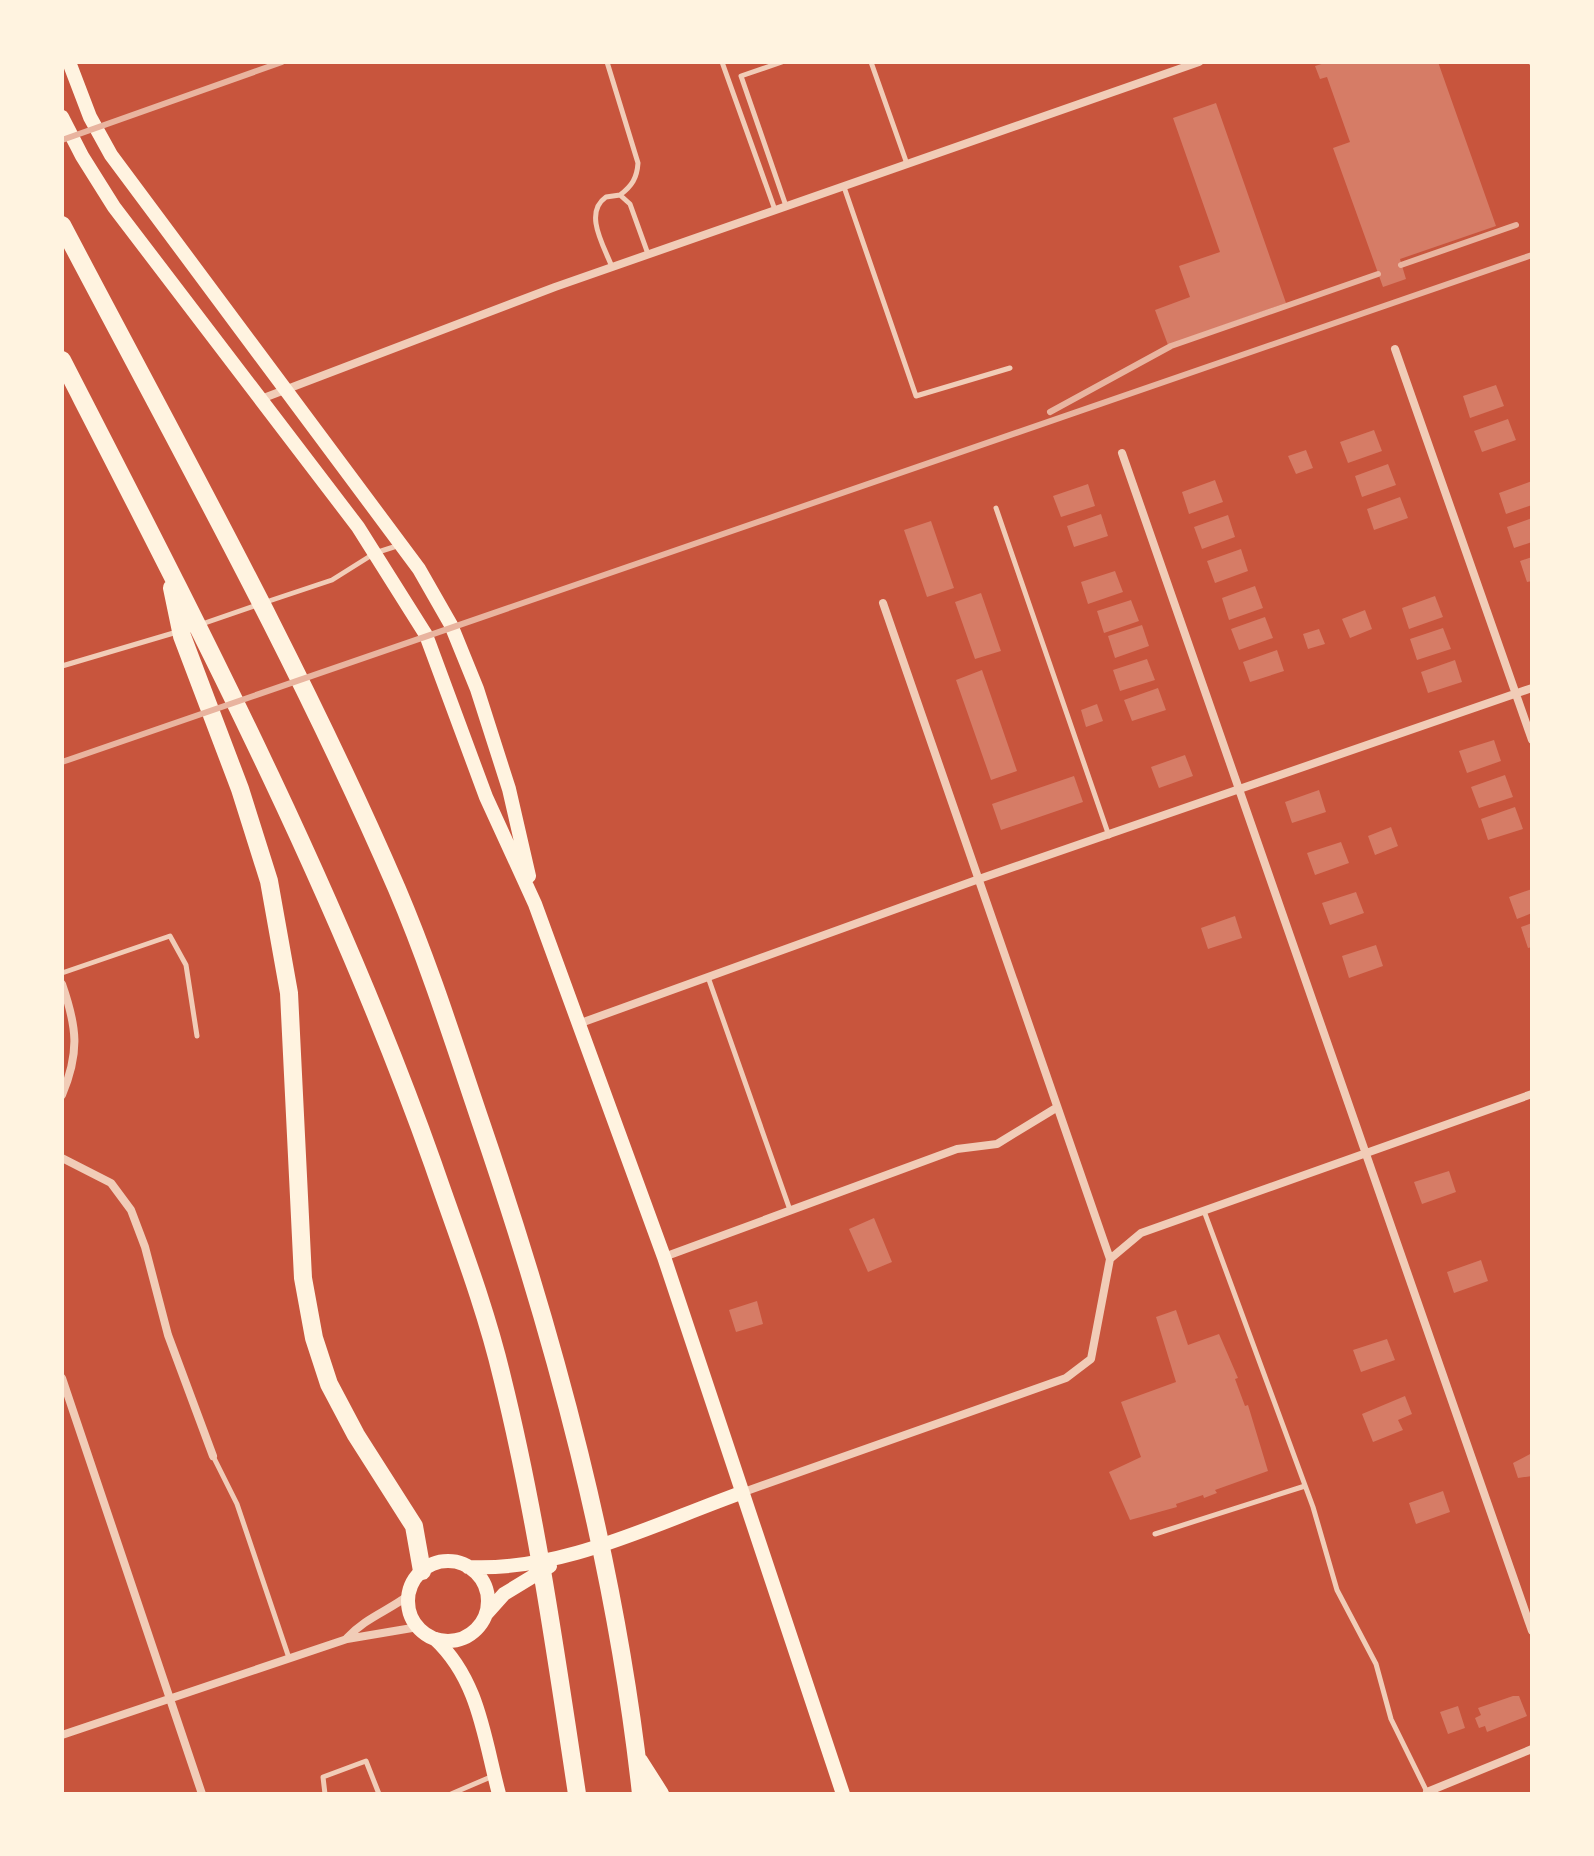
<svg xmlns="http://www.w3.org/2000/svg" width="1594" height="1856" font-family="Rubik,sans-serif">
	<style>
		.building { fill: #d67c66 }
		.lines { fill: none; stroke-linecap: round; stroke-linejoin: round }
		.service { stroke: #f1ccb7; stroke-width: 5 }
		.minor { stroke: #f1ccb7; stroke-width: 8 }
		.secondary { stroke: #fff3e0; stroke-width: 14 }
		.primary { stroke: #fff3e0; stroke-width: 14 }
		.motorway { stroke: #fff3e0; stroke-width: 18 }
		.rail { stroke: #e9b49f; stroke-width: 6 }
	</style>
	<rect width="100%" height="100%" fill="#c8553d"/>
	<path class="building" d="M1328 62H1438L1496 226 1400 259 1406 279 1383 287 1333 148 1350 142 1327 77 1320 79 1315 66Z
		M1216 103 1286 303 1168 345 1155 310 1190 297 1179 266 1220 252 1173 118Z
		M1496 385 1504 406 1470 418 1463 396Z
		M1508 419 1516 440 1482 452 1474 431Z
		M1374 430 1382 451 1348 463 1340 442Z
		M1306 450 1313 468 1296 474 1288 456Z
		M1388 464 1396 485 1362 497 1355 476Z
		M1215 480 1223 502 1189 514 1182 492Z
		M1532 481V505L1506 514 1499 493Z
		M1088 484 1095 506 1061 517 1053 496Z
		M1400 497 1408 518 1374 530 1367 509Z
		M1101 514 1108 536 1074 547 1067 526Z
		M1228 515 1235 537 1202 549 1194 527Z
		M1532 518V542L1514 548 1507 527Z
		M931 521 954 588 927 597 904 530Z
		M1241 549 1248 571 1215 583 1207 561Z
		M1532 557V581L1527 582 1520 561Z
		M1115 571 1123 592 1088 604 1081 582Z
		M1255 586 1263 608 1229 620 1222 598Z
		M981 593 1001 651 975 659 955 602Z
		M1435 596 1443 617 1409 629 1402 608Z
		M1131 600 1139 621 1104 633 1097 611Z
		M1365 610 1372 629 1350 638 1342 619Z
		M1265 617 1273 638 1239 650 1231 629Z
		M1142 625 1149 646 1115 658 1108 636Z
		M1443 628 1451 649 1417 660 1410 639Z
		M1319 629 1325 644 1308 649 1303 634Z
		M1277 650 1284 671 1250 682 1243 662Z
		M1147 659 1155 680 1120 691 1113 670Z
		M1455 660 1462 682 1428 693 1421 672Z
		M982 670 1017 771 991 780 956 680Z
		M1158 688 1166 710 1132 721 1124 700Z
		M1097 704 1103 721 1086 727 1081 710Z
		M1494 740 1501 761 1467 773 1459 751Z
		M1185 755 1193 776 1159 788 1151 767Z
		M1505 775 1513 797 1479 808 1471 787Z
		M1074 776 1083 802 1001 830 992 804Z
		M1319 790 1326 812 1292 823 1285 802Z
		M1515 807 1523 829 1488 840 1481 819Z
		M1391 827 1398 846 1375 855 1368 836Z
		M1341 842 1349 863 1315 875 1307 853Z
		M1532 889V913L1517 919 1509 897Z
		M1356 892 1364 913 1330 925 1322 903Z
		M1235 916 1242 938 1208 949 1201 928Z
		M1532 923V947L1528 948 1521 927Z
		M1376 945 1383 966 1349 978 1342 956Z
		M1449 1171 1456 1192 1422 1204 1414 1182Z
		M874 1218 892 1262 868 1272 849 1229Z
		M1481 1260 1488 1281 1454 1293 1447 1272Z
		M757 1301 763 1324 736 1332 729 1310Z
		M1176 1310 1188 1345 1219 1334 1238 1378 1235 1379 1245 1406 1248 1405 1268 1471 1215 1490 1217 1493 1204 1498 1203 1495 1176 1504 1177 1507 1130 1520 1109 1472 1141 1457 1121 1402 1176 1382 1156 1317Z
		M1387 1339 1395 1360 1361 1372 1353 1350Z
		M1405 1396 1412 1414 1398 1420 1403 1430 1373 1442 1362 1414Z
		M1532 1453V1476L1518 1478 1513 1463Z
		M1443 1491 1450 1512 1416 1524 1409 1503Z
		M1513 1696H1519L1527 1716 1487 1732 1485 1726 1479 1728 1475 1718 1481 1715 1478 1708Z
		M1458 1706 1465 1728 1448 1734 1440 1712Z"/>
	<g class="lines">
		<path class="service" d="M607 62 638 163C637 178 632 186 620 195
			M722 62 775 210
			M782 62 741 76 786 206
			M871 62 907 164
			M1531 62 1532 64
			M844 187 916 396 1010 368
			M612 267C604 246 583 213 606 197L620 195 630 204 648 254
			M996 508 1109 836
			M266 602 332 580 375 553 400 545
			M202 624 257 605
			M62 666 177 632
			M62 973 170 936 186 965 197 1036
			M708 977 790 1210
			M1204 1211 1313 1507 1337 1590 1376 1664 1391 1719 1428 1794
			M213 1456 237 1504 289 1658
			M1155 1534 1305 1486
			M325 1794 323 1777 366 1761 379 1794
			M451 1794 493 1776"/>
		<path class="minor" d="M1395 349 1532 740
			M261 399 555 287 1199 62
			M1122 453 1532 1631
			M883 603 1110 1259
			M62 984C77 1027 80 1052 62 1095
			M578 1024 979 879 1532 688
			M62 1158 111 1183 131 1210 145 1247 168 1335 213 1456
			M664 1257 957 1149 997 1144 1056 1108
			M62 1378 202 1794
			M741 1493 1066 1378 1091 1359 1110 1259 1141 1233 1532 1094
			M347 1638C365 1618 388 1611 409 1595
			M62 1735 347 1639 418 1627
			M1427 1792 1532 1749"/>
		<path class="secondary" d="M69 62 90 117 111 155 419 569 451 625 477 689 509 789 529 876
			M62 117 82 156 114 207 358 527 426 635 486 797 535 904 664 1257 843 1794
			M408 1601a40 40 0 1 1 80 0a40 40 0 1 1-80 0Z
			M468 1567C562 1572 654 1524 741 1493
			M487 1613 504 1594 550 1566"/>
		<path class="primary" d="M435 1639C479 1680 484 1738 499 1794"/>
		<path class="motorway" d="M62 225C177 444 299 662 397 889 429 964 454 1043 480 1120 555 1339 616 1564 641 1794
			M62 360C197 623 334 885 433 1164 457 1234 485 1305 502 1377 536 1514 556 1655 577 1794
			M172 588 182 636 240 789 269 881 289 993 303 1278 314 1338 329 1384 356 1435 414 1526 422 1571
			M639 1761 660 1794"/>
		<path class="rail" d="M62 140 282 62
			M1401 265 1516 225
			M1050 412 1171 346 1378 274
			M62 762 1532 255"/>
	</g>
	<rect width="1594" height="1856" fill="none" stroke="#fff3e0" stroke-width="128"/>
</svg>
